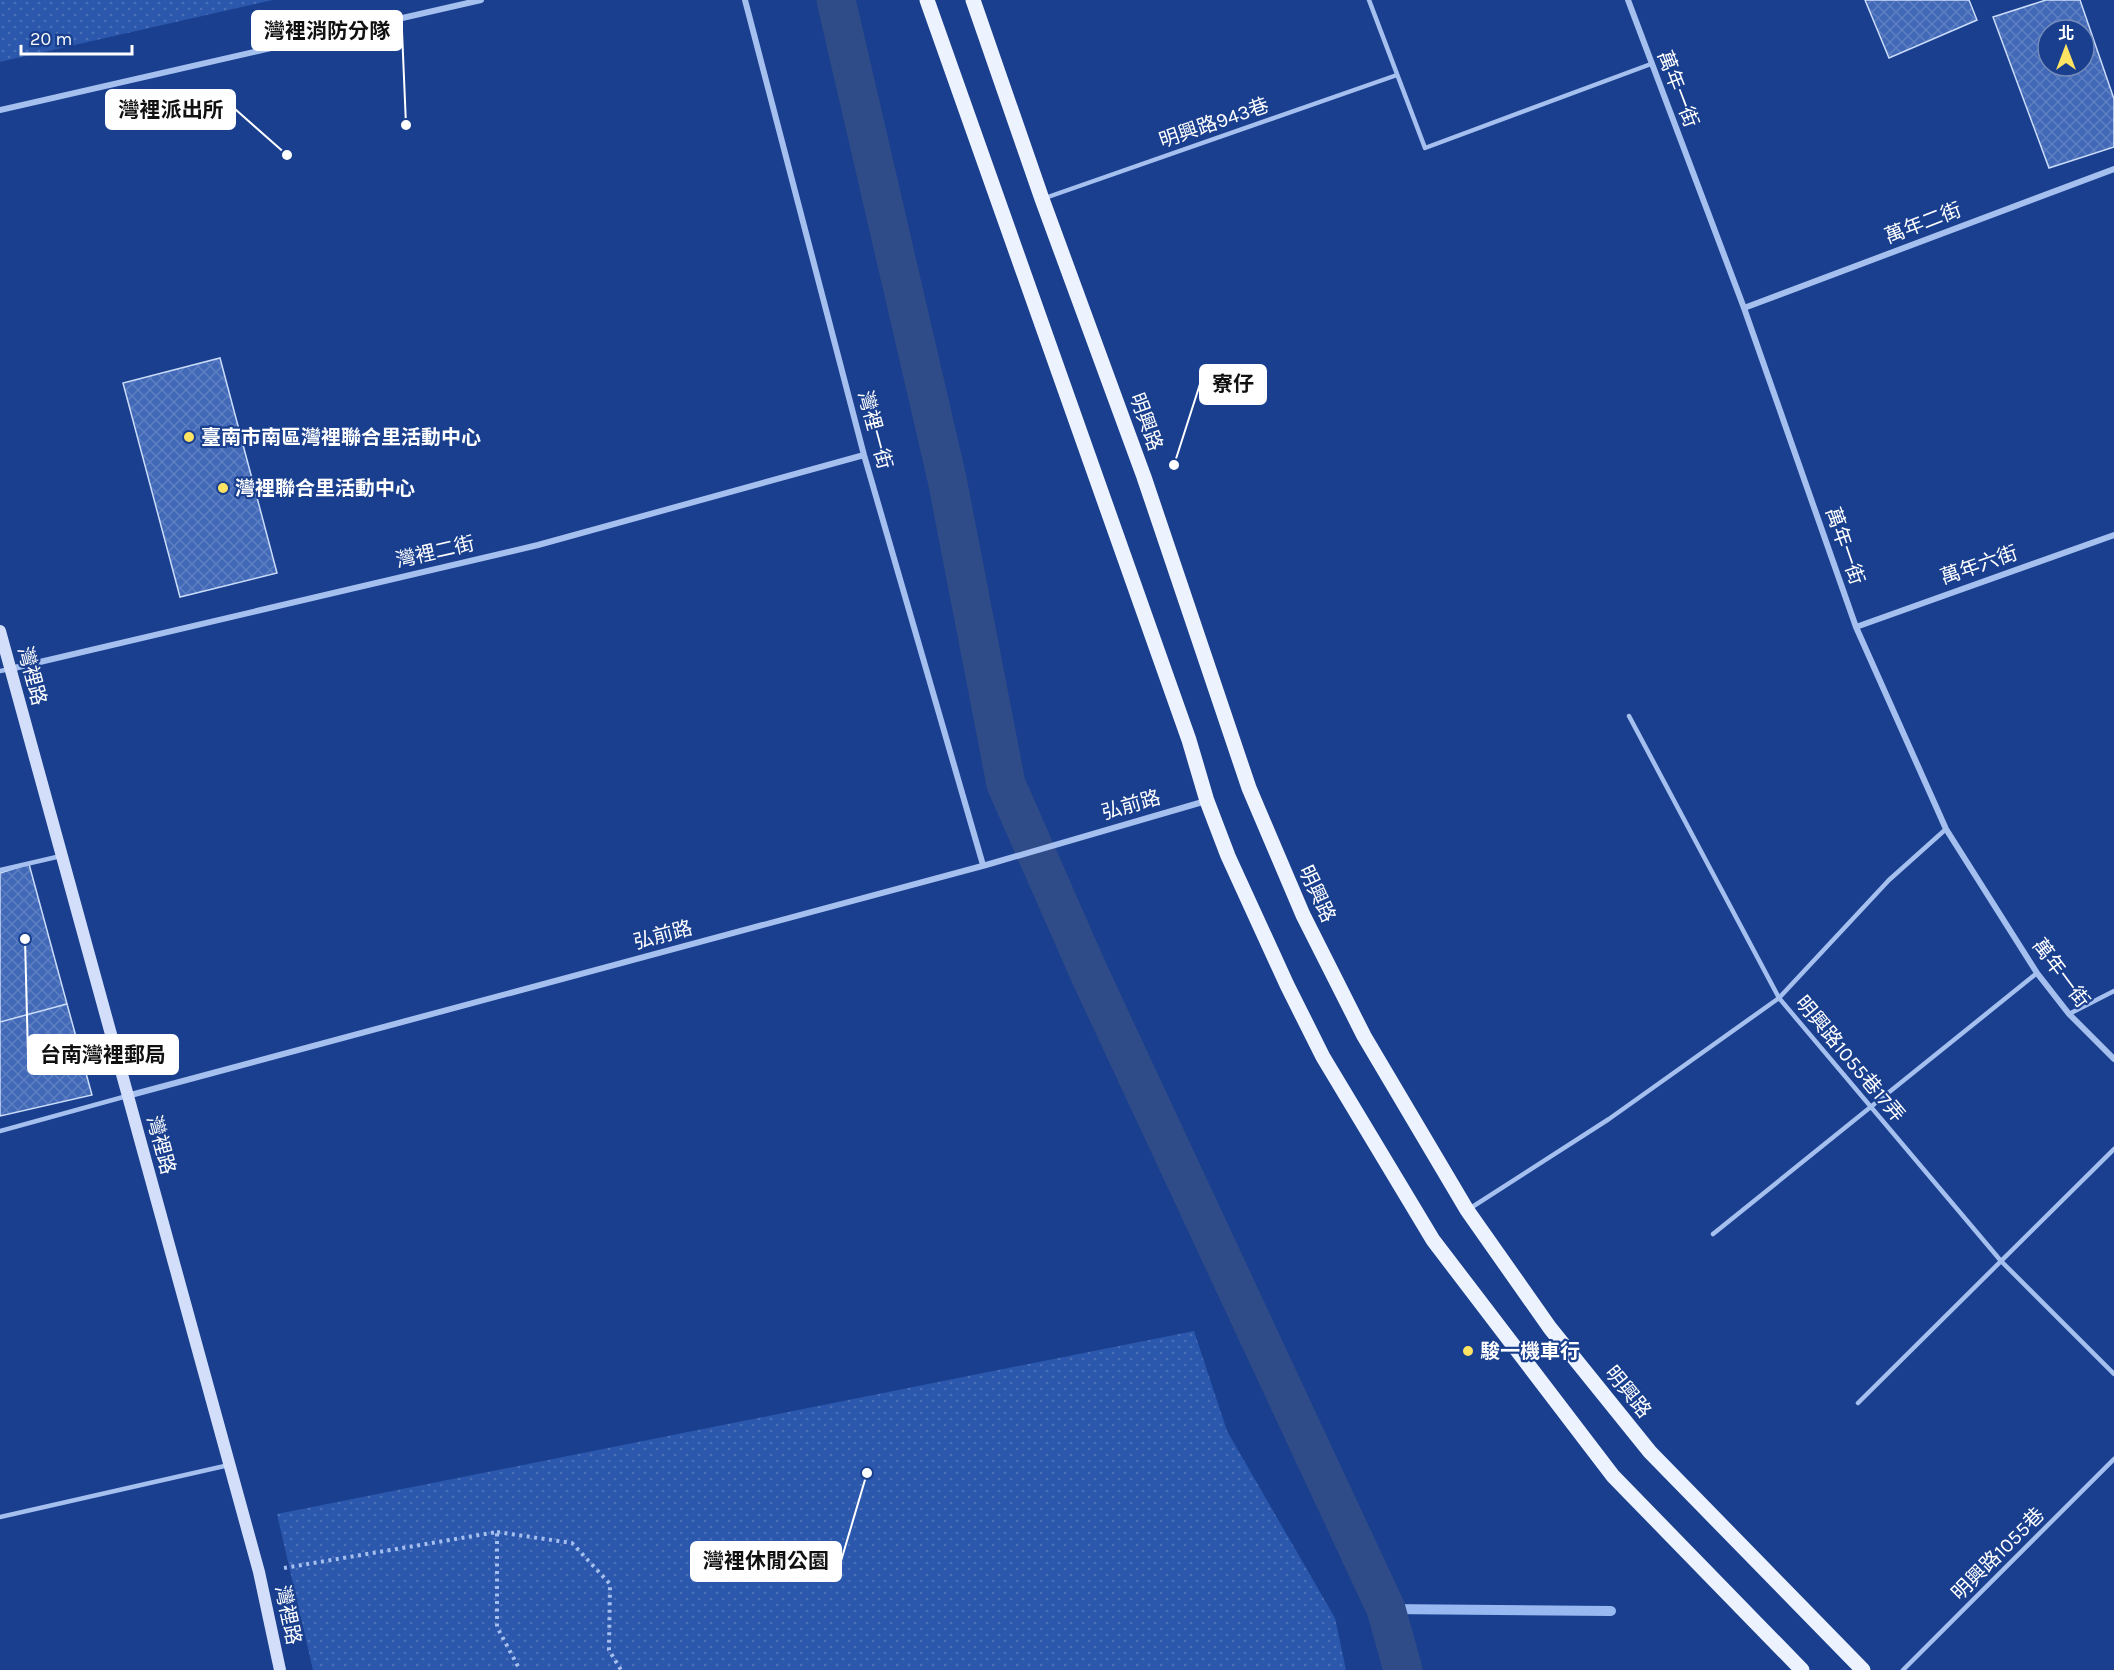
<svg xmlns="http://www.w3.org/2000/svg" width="2114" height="1670" font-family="Karla,'Noto Sans TC',sans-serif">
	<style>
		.park { fill: url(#park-dots) }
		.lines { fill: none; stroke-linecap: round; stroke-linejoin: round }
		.stream { stroke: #98b8f1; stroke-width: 10 }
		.canal { stroke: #304c88; stroke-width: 39 }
		.building { fill: url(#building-cross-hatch); stroke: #cbdcfa; stroke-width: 1.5; fill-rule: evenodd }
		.path { stroke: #a5bfef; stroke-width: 4; stroke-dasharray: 3 4.5; stroke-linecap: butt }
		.lane { stroke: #a5bfef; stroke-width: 4.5 }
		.street { stroke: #a5bfef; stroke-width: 6 }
		.secondary { stroke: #d3dffa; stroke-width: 12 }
		.primary { stroke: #edf2ff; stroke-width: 15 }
		.poi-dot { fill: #ffe363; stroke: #193f8e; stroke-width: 2 }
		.labels { text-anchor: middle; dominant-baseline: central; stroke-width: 4.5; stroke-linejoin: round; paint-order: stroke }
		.street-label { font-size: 20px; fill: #fff; stroke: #193f8e }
		.poi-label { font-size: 20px; font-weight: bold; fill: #fff; stroke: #193f8e; text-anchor: start }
		.leader { fill: none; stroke: #fff; stroke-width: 2 }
		.callout-dot { fill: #fff; stroke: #193f8e; stroke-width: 2 }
		.callout { fill: #fff; stroke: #fff; stroke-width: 2 }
		.callout-label { font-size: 21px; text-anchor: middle; font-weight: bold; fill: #111 }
	</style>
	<defs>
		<pattern id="park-dots" width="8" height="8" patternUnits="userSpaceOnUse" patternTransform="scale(1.5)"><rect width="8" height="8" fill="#2b57ac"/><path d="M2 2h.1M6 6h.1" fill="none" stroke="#4b70b8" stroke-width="1.8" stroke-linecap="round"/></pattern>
		<pattern id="building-cross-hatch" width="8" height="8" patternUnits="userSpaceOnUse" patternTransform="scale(1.5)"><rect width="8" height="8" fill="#4169b7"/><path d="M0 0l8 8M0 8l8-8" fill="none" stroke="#5e80c2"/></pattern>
	</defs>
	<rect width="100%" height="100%" fill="#193f8e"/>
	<path class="park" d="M0 0H273L0 62Z
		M1194 1331 1227 1431 1335 1618 1346 1670H313L277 1514Z"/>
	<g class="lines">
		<path class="stream" d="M1386 1609 1611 1611"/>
		<path class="canal" d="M836 0 947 479 1006 784 1090 975 1386 1609 1403 1670"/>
	</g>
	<path class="building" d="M1865 0H1969L1977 20 1889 58Z
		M2046 0H2080L2114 99V147L2049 168 1993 17ZM2048 30H2084V66H2048Z
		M220 358 277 573 180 597 123 383Z
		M29 864 67 1004 0 1022V873Z
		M67 1004 92 1095 0 1116V1022Z"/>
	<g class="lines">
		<path class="path" d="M497 1532 572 1543 610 1584 609 1650 621 1670
			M284 1568 497 1532V1627L520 1670"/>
		<path class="lane" d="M1369 0 1425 148 1651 64
			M1045 198 1397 75
			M0 671 10 669
			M1629 716 1779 998 2001 1261 2114 1374
			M0 870 61 856
			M2069 1014 2114 991
			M0 1131 127 1096
			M1469 1209 1609 1119 1779 998 1889 880 1946 829
			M1713 1234 2037 973
			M1858 1403 2114 1149
			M0 1517 229 1465
			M1903 1670 2114 1459"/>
		<path class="street" d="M745 0 864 455 983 865
			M1628 0 1744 308 1856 627 1946 829 2037 973 2069 1014 2114 1059
			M0 110 481 0
			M1744 308 2114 169
			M1856 627 2114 535
			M10 669 538 545 864 455
			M127 1096 986 865 1206 801"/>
		<path class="secondary" d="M0 631 259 1572 280 1670"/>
		<path class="primary" d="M927 0 1189 740 1207 801 1228 856 1287 985 1323 1057 1433 1240 1613 1476 1802 1670
			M973 0 1042 199 1144 477 1249 788 1303 915 1364 1036 1467 1210 1550 1328 1650 1452 1863 1670"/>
	</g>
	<g class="poi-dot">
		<circle cx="189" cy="437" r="6"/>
		<circle cx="223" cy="488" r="6"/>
		<circle cx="1468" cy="1351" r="6"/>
	</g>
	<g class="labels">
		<g class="street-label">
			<text transform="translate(1678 89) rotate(69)">萬年一街</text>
			<text transform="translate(1214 123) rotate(-19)">明興路943巷</text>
			<text transform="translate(1923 223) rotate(-21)">萬年二街</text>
			<text transform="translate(1146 422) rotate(70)">明興路</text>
			<text transform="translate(875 430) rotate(75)">灣裡一街</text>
			<text transform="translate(1845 546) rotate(71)">萬年一街</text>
			<text transform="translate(435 552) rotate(-13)">灣裡二街</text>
			<text transform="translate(1979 565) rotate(-19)">萬年六街</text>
			<text transform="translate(32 676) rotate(75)">灣裡路</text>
			<text transform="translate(1131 805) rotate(-16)">弘前路</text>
			<text transform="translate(1317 894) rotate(65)">明興路</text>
			<text transform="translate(663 935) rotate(-15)">弘前路</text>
			<text transform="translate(2061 973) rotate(53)">萬年一街</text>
			<text transform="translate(1850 1059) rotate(50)">明興路1055巷17弄</text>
			<text transform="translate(161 1145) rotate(75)">灣裡路</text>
			<text transform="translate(1628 1392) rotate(51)">明興路</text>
			<text transform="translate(1998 1554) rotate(-45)">明興路1055巷</text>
			<text transform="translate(288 1615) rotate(78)">灣裡路</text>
		</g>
		<g class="poi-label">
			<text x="201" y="437">臺南市南區灣裡聯合里活動中心</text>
			<text x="235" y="488">灣裡聯合里活動中心</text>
			<text x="1480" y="1351">駿一機車行</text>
		</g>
	</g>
	<path class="leader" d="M406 125L402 31M287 155L235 109M1174 465L1200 384M25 939L28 1055M867 1473L841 1561"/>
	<g class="callout-dot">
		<circle cx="406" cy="125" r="6"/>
		<circle cx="287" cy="155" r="6"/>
		<circle cx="1174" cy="465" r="6"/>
		<circle cx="25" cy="939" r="6"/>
		<circle cx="867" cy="1473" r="6"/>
	</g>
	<g class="callout">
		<rect x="252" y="11" width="150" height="39" rx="6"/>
		<rect x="106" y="90" width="129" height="39" rx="6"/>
		<rect x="1200" y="365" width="66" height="39" rx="6"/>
		<rect x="28" y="1035" width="150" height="39" rx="6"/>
		<rect x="691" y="1542" width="150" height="39" rx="6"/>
	</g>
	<g class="callout-label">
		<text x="327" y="38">灣裡消防分隊</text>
		<text x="171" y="117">灣裡派出所</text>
		<text x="1233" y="391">寮仔</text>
		<text x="103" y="1062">台南灣裡郵局</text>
		<text x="766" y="1568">灣裡休閒公園</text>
	</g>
	<g transform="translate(2066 48)"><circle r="28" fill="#193f8e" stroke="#758cbb" stroke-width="1.5"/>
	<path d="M0-4.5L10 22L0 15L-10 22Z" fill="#ffe363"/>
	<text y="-9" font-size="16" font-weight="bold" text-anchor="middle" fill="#ffffff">北</text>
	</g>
	<path d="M21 45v9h111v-9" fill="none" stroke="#ffffff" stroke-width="3"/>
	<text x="30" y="45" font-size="18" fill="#ffffff" stroke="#193f8e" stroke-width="4.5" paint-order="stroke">20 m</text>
</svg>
